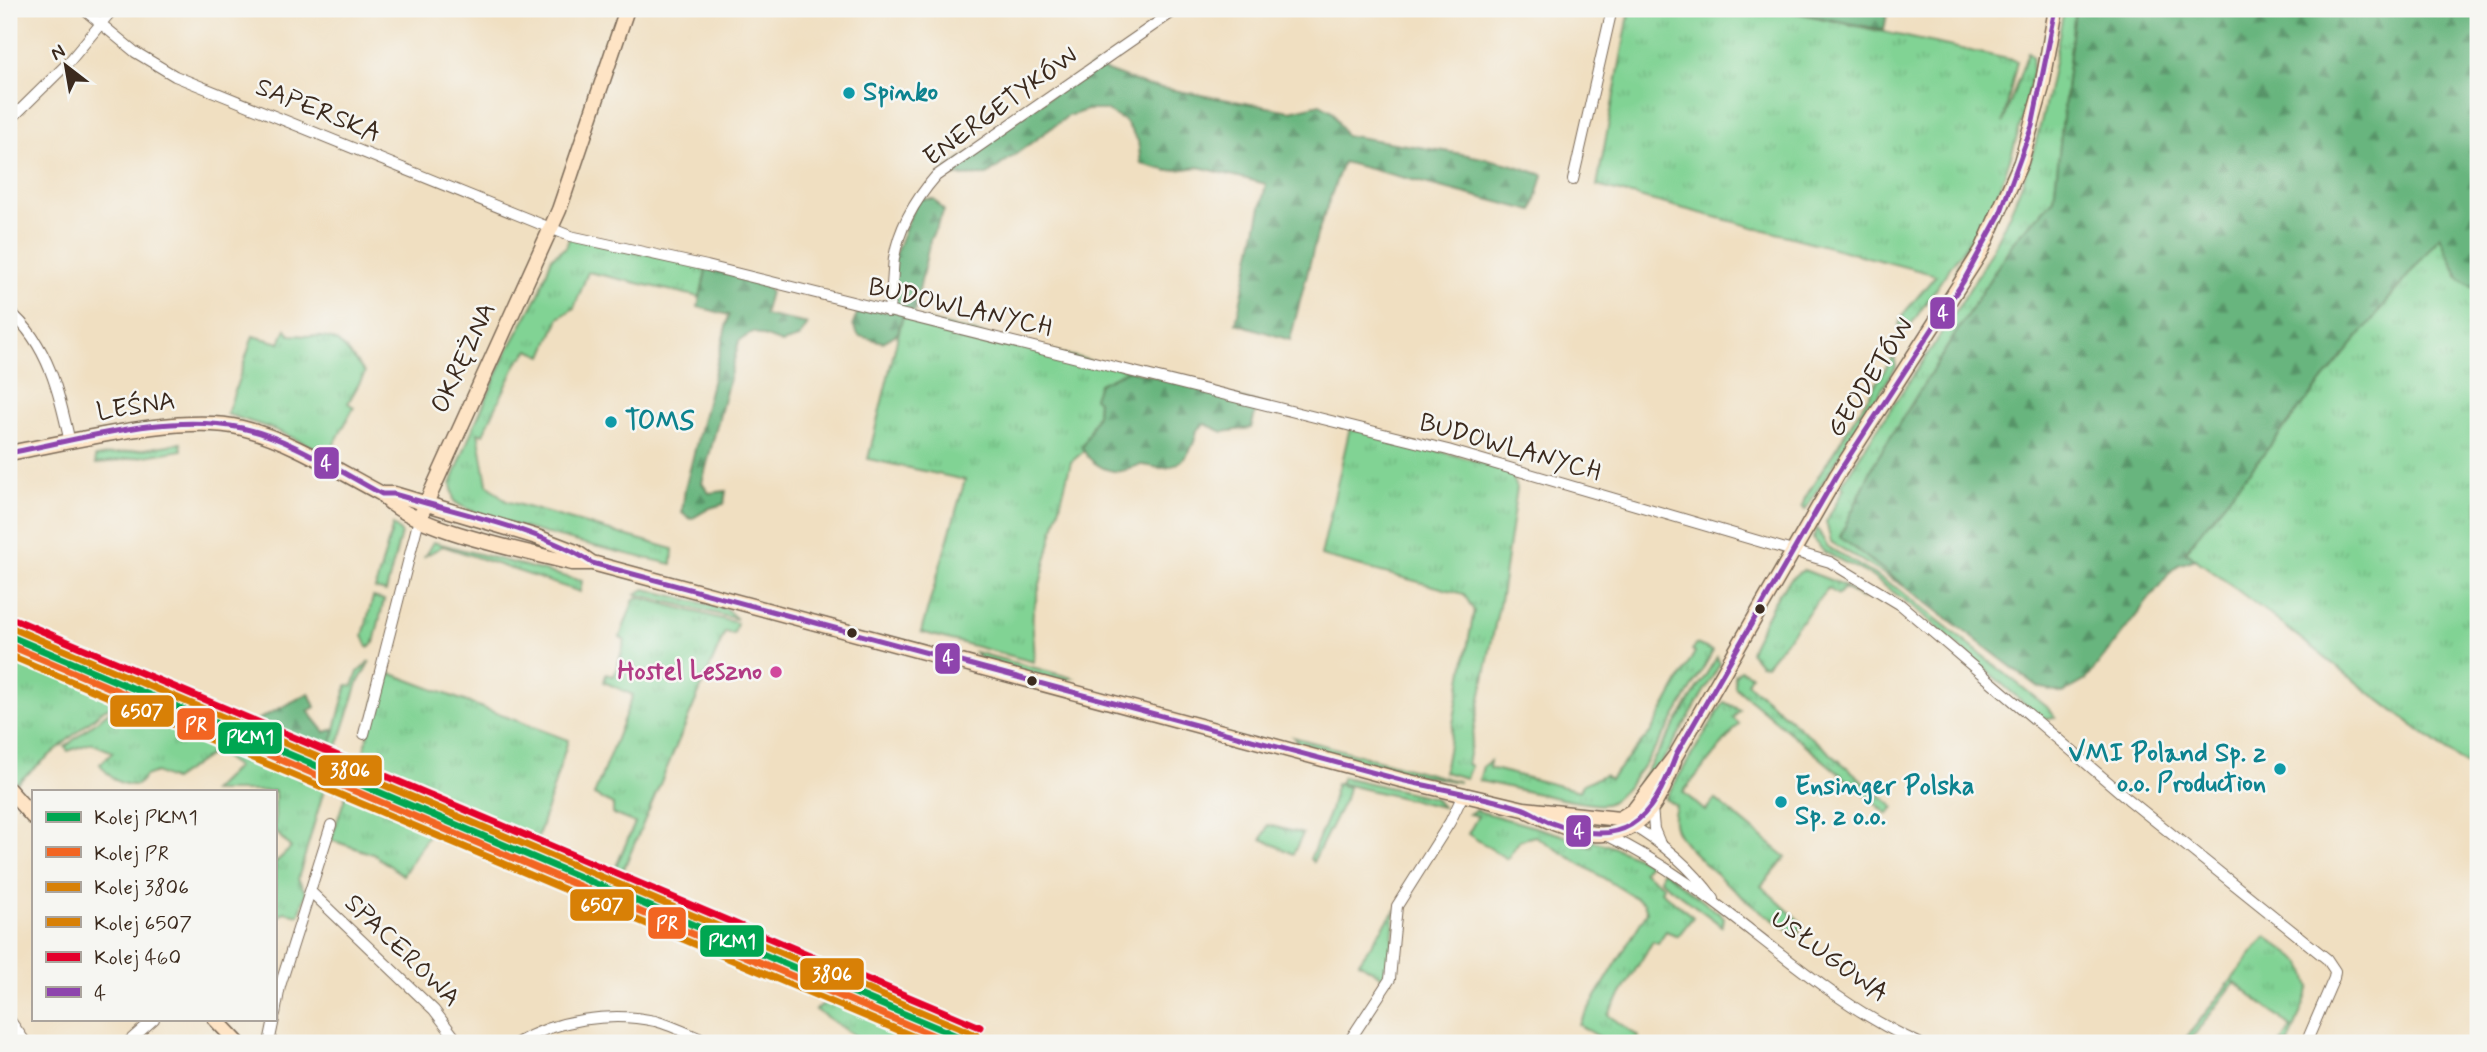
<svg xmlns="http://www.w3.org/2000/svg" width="2487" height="1052" font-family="Mynerve,sans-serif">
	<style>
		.grass { fill: url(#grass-tufts); stroke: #5e7e59; stroke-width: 2 }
		.forest { fill: url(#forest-firs); stroke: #52704e; stroke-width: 2 }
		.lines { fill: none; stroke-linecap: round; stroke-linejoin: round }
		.street-casing { stroke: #7a6957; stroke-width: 12 }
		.secondary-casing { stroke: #7a6957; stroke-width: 17 }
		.street { stroke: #fff; stroke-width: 10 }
		.secondary { stroke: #fee4c5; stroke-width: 14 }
		.bus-1-casing { stroke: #f6f6f2; stroke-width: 10 }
		.bus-1 { stroke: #8e44ad; stroke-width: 5 }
		.rail-1-casing { stroke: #f6f6f2; stroke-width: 12 }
		.rail-2-casing { stroke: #f6f6f2; stroke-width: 12 }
		.rail-3-casing { stroke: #f6f6f2; stroke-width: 12 }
		.rail-4-casing { stroke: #f6f6f2; stroke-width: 12 }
		.rail-5-casing { stroke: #f6f6f2; stroke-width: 12 }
		.rail-1 { stroke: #00a651; stroke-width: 7 }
		.rail-2 { stroke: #f26522; stroke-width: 7 }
		.rail-3 { stroke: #d88006; stroke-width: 7 }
		.rail-4 { stroke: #d88006; stroke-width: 7 }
		.rail-5 { stroke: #e4002b; stroke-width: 7 }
		.culture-dot { fill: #0f9aa8; stroke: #f6f6f2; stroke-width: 2.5 }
		.bus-dot { fill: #3b2a1e; stroke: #f6f6f2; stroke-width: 2.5 }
		.hotel-dot { fill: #d1479c; stroke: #f6f6f2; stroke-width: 2.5 }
		.labels { text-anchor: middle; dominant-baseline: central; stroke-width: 5; stroke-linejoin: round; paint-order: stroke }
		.culture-label { font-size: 26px; font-weight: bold; fill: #0d838f; stroke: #f6f6f2; text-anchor: start }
		.street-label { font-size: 26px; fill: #3b2a1e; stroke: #f6f6f2 }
		.hotel-label { font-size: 26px; font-weight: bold; fill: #b23c85; stroke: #f6f6f2; text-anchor: end }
		.line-badge { stroke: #f6f6f2; stroke-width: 2.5 }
		.badge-label { font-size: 19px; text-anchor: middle; font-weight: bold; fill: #fff }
	</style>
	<defs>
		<pattern id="grass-tufts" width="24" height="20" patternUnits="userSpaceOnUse" patternTransform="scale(1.75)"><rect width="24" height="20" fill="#81d394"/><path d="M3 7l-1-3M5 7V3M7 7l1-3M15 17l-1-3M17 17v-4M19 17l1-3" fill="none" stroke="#70b57f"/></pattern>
		<pattern id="forest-firs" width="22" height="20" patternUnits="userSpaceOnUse" patternTransform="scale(1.75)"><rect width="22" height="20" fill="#68b57e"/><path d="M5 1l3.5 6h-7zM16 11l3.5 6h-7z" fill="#579367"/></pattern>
	</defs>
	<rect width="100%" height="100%" fill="#f6f6f2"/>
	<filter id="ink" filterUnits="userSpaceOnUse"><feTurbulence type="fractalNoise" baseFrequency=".0143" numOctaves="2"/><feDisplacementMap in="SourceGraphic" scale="14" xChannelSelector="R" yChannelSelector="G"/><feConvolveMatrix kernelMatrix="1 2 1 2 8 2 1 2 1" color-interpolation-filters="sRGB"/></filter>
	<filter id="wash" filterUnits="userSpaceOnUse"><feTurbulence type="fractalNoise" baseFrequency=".00686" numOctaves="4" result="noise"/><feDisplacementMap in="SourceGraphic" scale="28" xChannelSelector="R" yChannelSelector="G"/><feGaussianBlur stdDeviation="1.57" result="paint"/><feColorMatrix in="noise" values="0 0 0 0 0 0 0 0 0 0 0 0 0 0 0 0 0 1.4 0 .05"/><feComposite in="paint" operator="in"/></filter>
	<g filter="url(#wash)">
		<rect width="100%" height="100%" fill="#f0dfc1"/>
		<path class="grass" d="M1630 9H1778L2017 61 2003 123 2028 52 2032 56C2039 85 1982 259 1955 271L1971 237 1908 329 1899 325 1904 313 1936 275 1597 186Z
			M2064 9H2075L2054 199 2015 239 1875 462 1840 537 1905 587 1831 542 1826 522 1844 488 1841 486C1902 383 1985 288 2025 175 2045 121 2053 65 2064 9Z
			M2440 235 2459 278 2478 291V309L2467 327 2478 336V773C2377 703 2285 622 2184 551Z
			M570 236 707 266 700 297 588 272 574 308 559 318 543 356 529 350 517 363 483 434 478 432 487 484 506 501 673 549 672 564C639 557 471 519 454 501L451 484 473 428 508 350 539 294 552 257 566 247Z
			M903 315 1129 370 1099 384 1097 415 1082 447 1084 451 1071 462 1033 612C1031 630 1036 644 1034 662L921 632 965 480 868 459Z
			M286 329 290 335C340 338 333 333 365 373L348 403 354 407 329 454 273 429 227 414 253 336 280 343Z
			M1894 355 1896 367 1805 510 1802 506 1805 498Z
			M1350 427 1510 470 1517 488 1502 590 1467 764 1471 766 1466 778 1444 772 1474 611 1464 594 1321 556Z
			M181 443 182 450 96 464 95 457Z
			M393 525 401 533 386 592 375 589Z
			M1817 528 1827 546 1900 590 2047 707 2055 718H2041L1914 607 1868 574 1824 552 1813 538Z
			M433 542 582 581 580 592 443 546 425 556Z
			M1804 570 1843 585 1863 599 1844 588 1838 595 1828 588 1766 665 1760 664 1750 652 1753 644C1766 620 1779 581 1804 570Z
			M645 589 726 609 737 619 636 594Z
			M373 597 384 600 374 643 368 647 363 636Z
			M638 597 737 623 734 634 725 632 622 873 614 871 635 823 613 814V805L594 795 633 695 604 682 606 674 614 676 625 641 620 637 634 599Z
			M9 624 327 758 347 685 353 686 358 672 370 661 358 683 331 767 9 632Z
			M1696 644 1713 651C1697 679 1633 797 1606 804 1590 808 1502 785 1479 781L1483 766 1490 761 1489 768 1580 791 1583 784 1604 775 1610 779 1651 732 1695 652 1692 650Z
			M9 648 251 751 255 754 253 756 310 783 322 780 326 783 298 879 306 893 299 915 284 912 275 920V863L291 848 275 831V791H212L237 767 215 751 173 780 156 772 145 776 137 785C119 786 110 778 100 764L113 752 91 743 68 751 65 747 105 714 123 705 117 704 103 710 17 783 9 775Z
			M975 652 1073 678 1062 681 981 660Z
			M1717 657 1720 664 1669 751 1644 787 1639 783Z
			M1741 670 1751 675 1747 683 1894 807 1888 814 1735 687V675Z
			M390 673 568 740 535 847 1002 1043H988L365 779 360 769 380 684Z
			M1724 702 1740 710 1733 718 1739 724 1683 792 1705 811 1715 799 1786 857 1761 886 1803 924 1798 930 1800 934C1777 930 1688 854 1677 832 1672 823 1673 815 1676 806L1665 799Z
			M1293 737 1460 782 1405 773 1300 745Z
			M1343 777 1434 798 1442 807 1339 783Z
			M1336 784 1348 787 1345 799 1313 862 1310 859 1330 811Z
			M346 794 431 831 403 875 373 854 331 840Z
			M1475 810 1583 841V844L1592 846V841C1613 845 1631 854 1649 864L1643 871 1663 886 1661 891 1693 917 1678 936 1666 931 1658 943 1653 941 1608 1015 1639 1037 1635 1043H1610L1579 1025 1647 912 1644 903 1535 836 1520 840 1507 859 1468 834 1478 816 1469 814Z
			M1268 825 1303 834 1293 854 1262 839Z
			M1662 870 1720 914 1724 918 1722 926 1660 880Z
			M1395 910 1389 981 1359 962Z
			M2266 936 2302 963 2310 987 2289 1043H2281L2292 1028 2235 982 2188 1043H2182Z
			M832 996 937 1043H866L816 1010Z"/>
		<path class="forest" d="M1778 9H1888L1884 30Z
			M2075 9H2478V291L2459 278 2440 236 2185 551 2196 559 2178 565 2171 571 2086 680 2063 693 2038 687 1840 537 1875 462 2015 239 2054 199Z
			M1093 66 1145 85 1290 111 1320 104 1332 111 1345 135 1468 155 1510 164 1543 175 1533 211 1343 162 1317 235 1290 340 1236 323 1266 184 1199 167 1169 171 1141 164 1138 141 1125 121 1105 110H1087L1068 116 987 175 951 176 946 170Z
			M917 199H934L944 211 930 240 913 318 903 316 898 333 883 342 859 336 853 325 858 311 867 307 887 312 894 257Z
			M707 266 763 281 770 292 764 315 808 324 799 338 782 343 753 332 739 341 702 483 709 493 726 491 724 504 710 508 691 519 682 513 685 489 729 315 698 307Z
			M1129 370 1258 403 1251 428 1223 432 1205 424 1197 430C1194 448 1184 466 1164 468 1156 469 1150 465 1142 465 1135 465 1128 470 1121 471 1106 473 1087 461 1082 447L1097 415 1098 401 1094 398 1099 384Z
			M309 693 315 707 308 711 325 732 335 729 327 759 248 725Z"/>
	</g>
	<g filter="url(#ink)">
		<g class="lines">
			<defs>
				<path id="street" d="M83 9 135 52 175 76 570 236 707 266 1448 450 1830 562 1901 605 2128 799 2327 959 2335 971 2334 978 2306 1043
					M9 121 69 62 113 9
					M1573 180 1612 9
					M9 311C48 343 60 395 70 443
					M888 312C893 293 892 277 894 258 899 228 916 199 936 176L1177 9
					M364 734 419 519
					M1652 807 1654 829 1659 841
					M1629 824C1663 843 1691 867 1714 899
					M1608 836C1721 889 1805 992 1919 1043
					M311 892 434 1010 459 1043
					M275 1014 280 986 331 825
					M9 1019 26 1043
					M127 1043 154 1019
					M269 1043 274 1019
					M517 1043C556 1020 610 1011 655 1021 674 1026 693 1036 711 1043
					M1348 1043 1390 979 1397 906 1450 822 1463 795"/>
				<path id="secondary" d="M9 453C72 442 182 413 242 428 291 440 338 471 382 494 407 529 529 552 572 563H592L1401 780 1524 809 1619 819 1634 810 1676 755 1837 475 1982 250 2021 162 2042 87 2056 9
					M382 494H394L537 537 576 552 592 563
					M419 519 559 210 627 9
					M9 790 33 817
					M1528 811C1601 849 1647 846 1674 761
					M215 1019 238 1043"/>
			</defs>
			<use href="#street" class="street-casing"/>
			<use href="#secondary" class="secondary-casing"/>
			<use href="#street" class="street"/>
			<use href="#secondary" class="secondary"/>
			<defs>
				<path id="bus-1" d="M9 453C83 439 167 412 242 428 292 439 337 470 382 494H394C453 512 542 529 592 563L1401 780C1441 789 1482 796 1521 808 1531 811 1540 818 1549 822 1623 851 1651 823 1676 755L1837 475 1963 282 2000 214 2032 126 2056 9"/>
			</defs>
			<use href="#bus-1" class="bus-1-casing"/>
			<use href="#bus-1" class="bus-1"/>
			<defs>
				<path id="rail-1" d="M9 636 973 1043"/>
				<path id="rail-2" d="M9 645 951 1043"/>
				<path id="rail-3" d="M12 628 976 1035"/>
				<path id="rail-4" d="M9 655 929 1043"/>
				<path id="rail-5" d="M16 620 980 1027"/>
			</defs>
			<use href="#rail-1" class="rail-1-casing"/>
			<use href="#rail-2" class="rail-2-casing"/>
			<use href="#rail-3" class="rail-3-casing"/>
			<use href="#rail-4" class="rail-4-casing"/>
			<use href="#rail-5" class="rail-5-casing"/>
			<use href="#rail-1" class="rail-1"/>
			<use href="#rail-2" class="rail-2"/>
			<use href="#rail-3" class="rail-3"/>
			<use href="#rail-4" class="rail-4"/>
			<use href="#rail-5" class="rail-5"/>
		</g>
	</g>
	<g class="culture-dot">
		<circle cx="849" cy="93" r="7"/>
		<circle cx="611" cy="422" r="7"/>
		<circle cx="2280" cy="769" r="7"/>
		<circle cx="1781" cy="802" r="7"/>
	</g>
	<g class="bus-dot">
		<circle cx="1760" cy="609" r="6"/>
		<circle cx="852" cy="633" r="6"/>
		<circle cx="1032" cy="681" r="6"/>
	</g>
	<circle class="hotel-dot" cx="776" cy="672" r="7"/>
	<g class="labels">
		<g class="culture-label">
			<text x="863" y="93">Spinko</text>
			<text x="625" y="422">TOMS</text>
			<text x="2266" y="754" text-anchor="end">VMI Poland Sp. z<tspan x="2266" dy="30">o.o. Production</tspan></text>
			<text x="1795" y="787">Ensinger Polska<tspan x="1795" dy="30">Sp. z o.o.</tspan></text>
		</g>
		<g class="street-label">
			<text transform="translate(1001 107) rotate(-36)">ENERGETYKÓW</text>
			<text transform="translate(318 111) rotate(22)">SAPERSKA</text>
			<text transform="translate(960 308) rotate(13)">BUDOWLANYCH</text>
			<text transform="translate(464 358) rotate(-65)">OKRĘŻNA</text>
			<text transform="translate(1871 378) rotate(-57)">GEODETÓW</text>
			<text transform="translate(136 407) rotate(-9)">LEŚNA</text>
			<text transform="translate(1510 448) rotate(16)">BUDOWLANYCH</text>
			<text transform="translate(402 951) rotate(44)">SPACEROWA</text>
			<text transform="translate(1829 957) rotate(36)">USŁUGOWA</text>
		</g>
		<g class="hotel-label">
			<text x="762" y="672">Hostel Leszno</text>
		</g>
	</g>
	<g class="line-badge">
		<rect x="1929" y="296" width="27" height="34" rx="7" fill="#8e44ad"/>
		<rect x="313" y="446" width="27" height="34" rx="7" fill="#8e44ad"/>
		<rect x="934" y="642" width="27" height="33" rx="7" fill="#8e44ad"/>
		<rect x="109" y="694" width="66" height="34" rx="7" fill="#d88006"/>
		<rect x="176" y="707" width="40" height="34" rx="7" fill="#f26522"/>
		<rect x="217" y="721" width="66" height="34" rx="7" fill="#00a651"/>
		<rect x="317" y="754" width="66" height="33" rx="7" fill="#d88006"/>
		<rect x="1565" y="814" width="27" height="34" rx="7" fill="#8e44ad"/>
		<rect x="569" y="888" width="66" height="34" rx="7" fill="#d88006"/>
		<rect x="647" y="906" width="40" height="34" rx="7" fill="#f26522"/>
		<rect x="699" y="924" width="66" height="34" rx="7" fill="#00a651"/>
		<rect x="799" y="957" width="66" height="34" rx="7" fill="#d88006"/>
	</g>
	<g class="badge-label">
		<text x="1943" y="320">4</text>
		<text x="326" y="470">4</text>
		<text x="948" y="665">4</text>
		<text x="142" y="718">6507</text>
		<text x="196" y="731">PR</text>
		<text x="250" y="744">PKM1</text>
		<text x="350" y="777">3806</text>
		<text x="1579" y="838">4</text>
		<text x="602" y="912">6507</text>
		<text x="667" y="930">PR</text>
		<text x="732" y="948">PKM1</text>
		<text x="832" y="981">3806</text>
	</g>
	<rect width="2487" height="1052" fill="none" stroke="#f6f6f2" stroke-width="35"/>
	<rect x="32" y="790" width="245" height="231" fill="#f6f6f2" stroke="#aba49d" stroke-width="2"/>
	<rect x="46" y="812" width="35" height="10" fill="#00a651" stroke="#aba49d" stroke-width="2"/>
	<text x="94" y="824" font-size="21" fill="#3b2a1e">Kolej PKM1</text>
	<rect x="46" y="847" width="35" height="10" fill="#f26522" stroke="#aba49d" stroke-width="2"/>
	<text x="94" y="860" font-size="21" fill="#3b2a1e">Kolej PR</text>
	<rect x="46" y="882" width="35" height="10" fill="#d88006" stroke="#aba49d" stroke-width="2"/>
	<text x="94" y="894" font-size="21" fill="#3b2a1e">Kolej 3806</text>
	<rect x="46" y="917" width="35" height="10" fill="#d88006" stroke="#aba49d" stroke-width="2"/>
	<text x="94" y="930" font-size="21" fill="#3b2a1e">Kolej 6507</text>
	<rect x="46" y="952" width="35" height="10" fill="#e4002b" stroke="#aba49d" stroke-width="2"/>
	<text x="94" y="964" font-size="21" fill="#3b2a1e">Kolej 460</text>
	<rect x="46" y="987" width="35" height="10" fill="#8e44ad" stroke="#aba49d" stroke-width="2"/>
	<text x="94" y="1000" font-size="21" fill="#3b2a1e">4</text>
	<g transform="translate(66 66) rotate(329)" stroke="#f6f6f2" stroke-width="5" paint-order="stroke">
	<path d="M0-5L12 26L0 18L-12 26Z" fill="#3b2a1e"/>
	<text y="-10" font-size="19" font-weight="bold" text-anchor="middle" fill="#3b2a1e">N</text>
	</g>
</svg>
